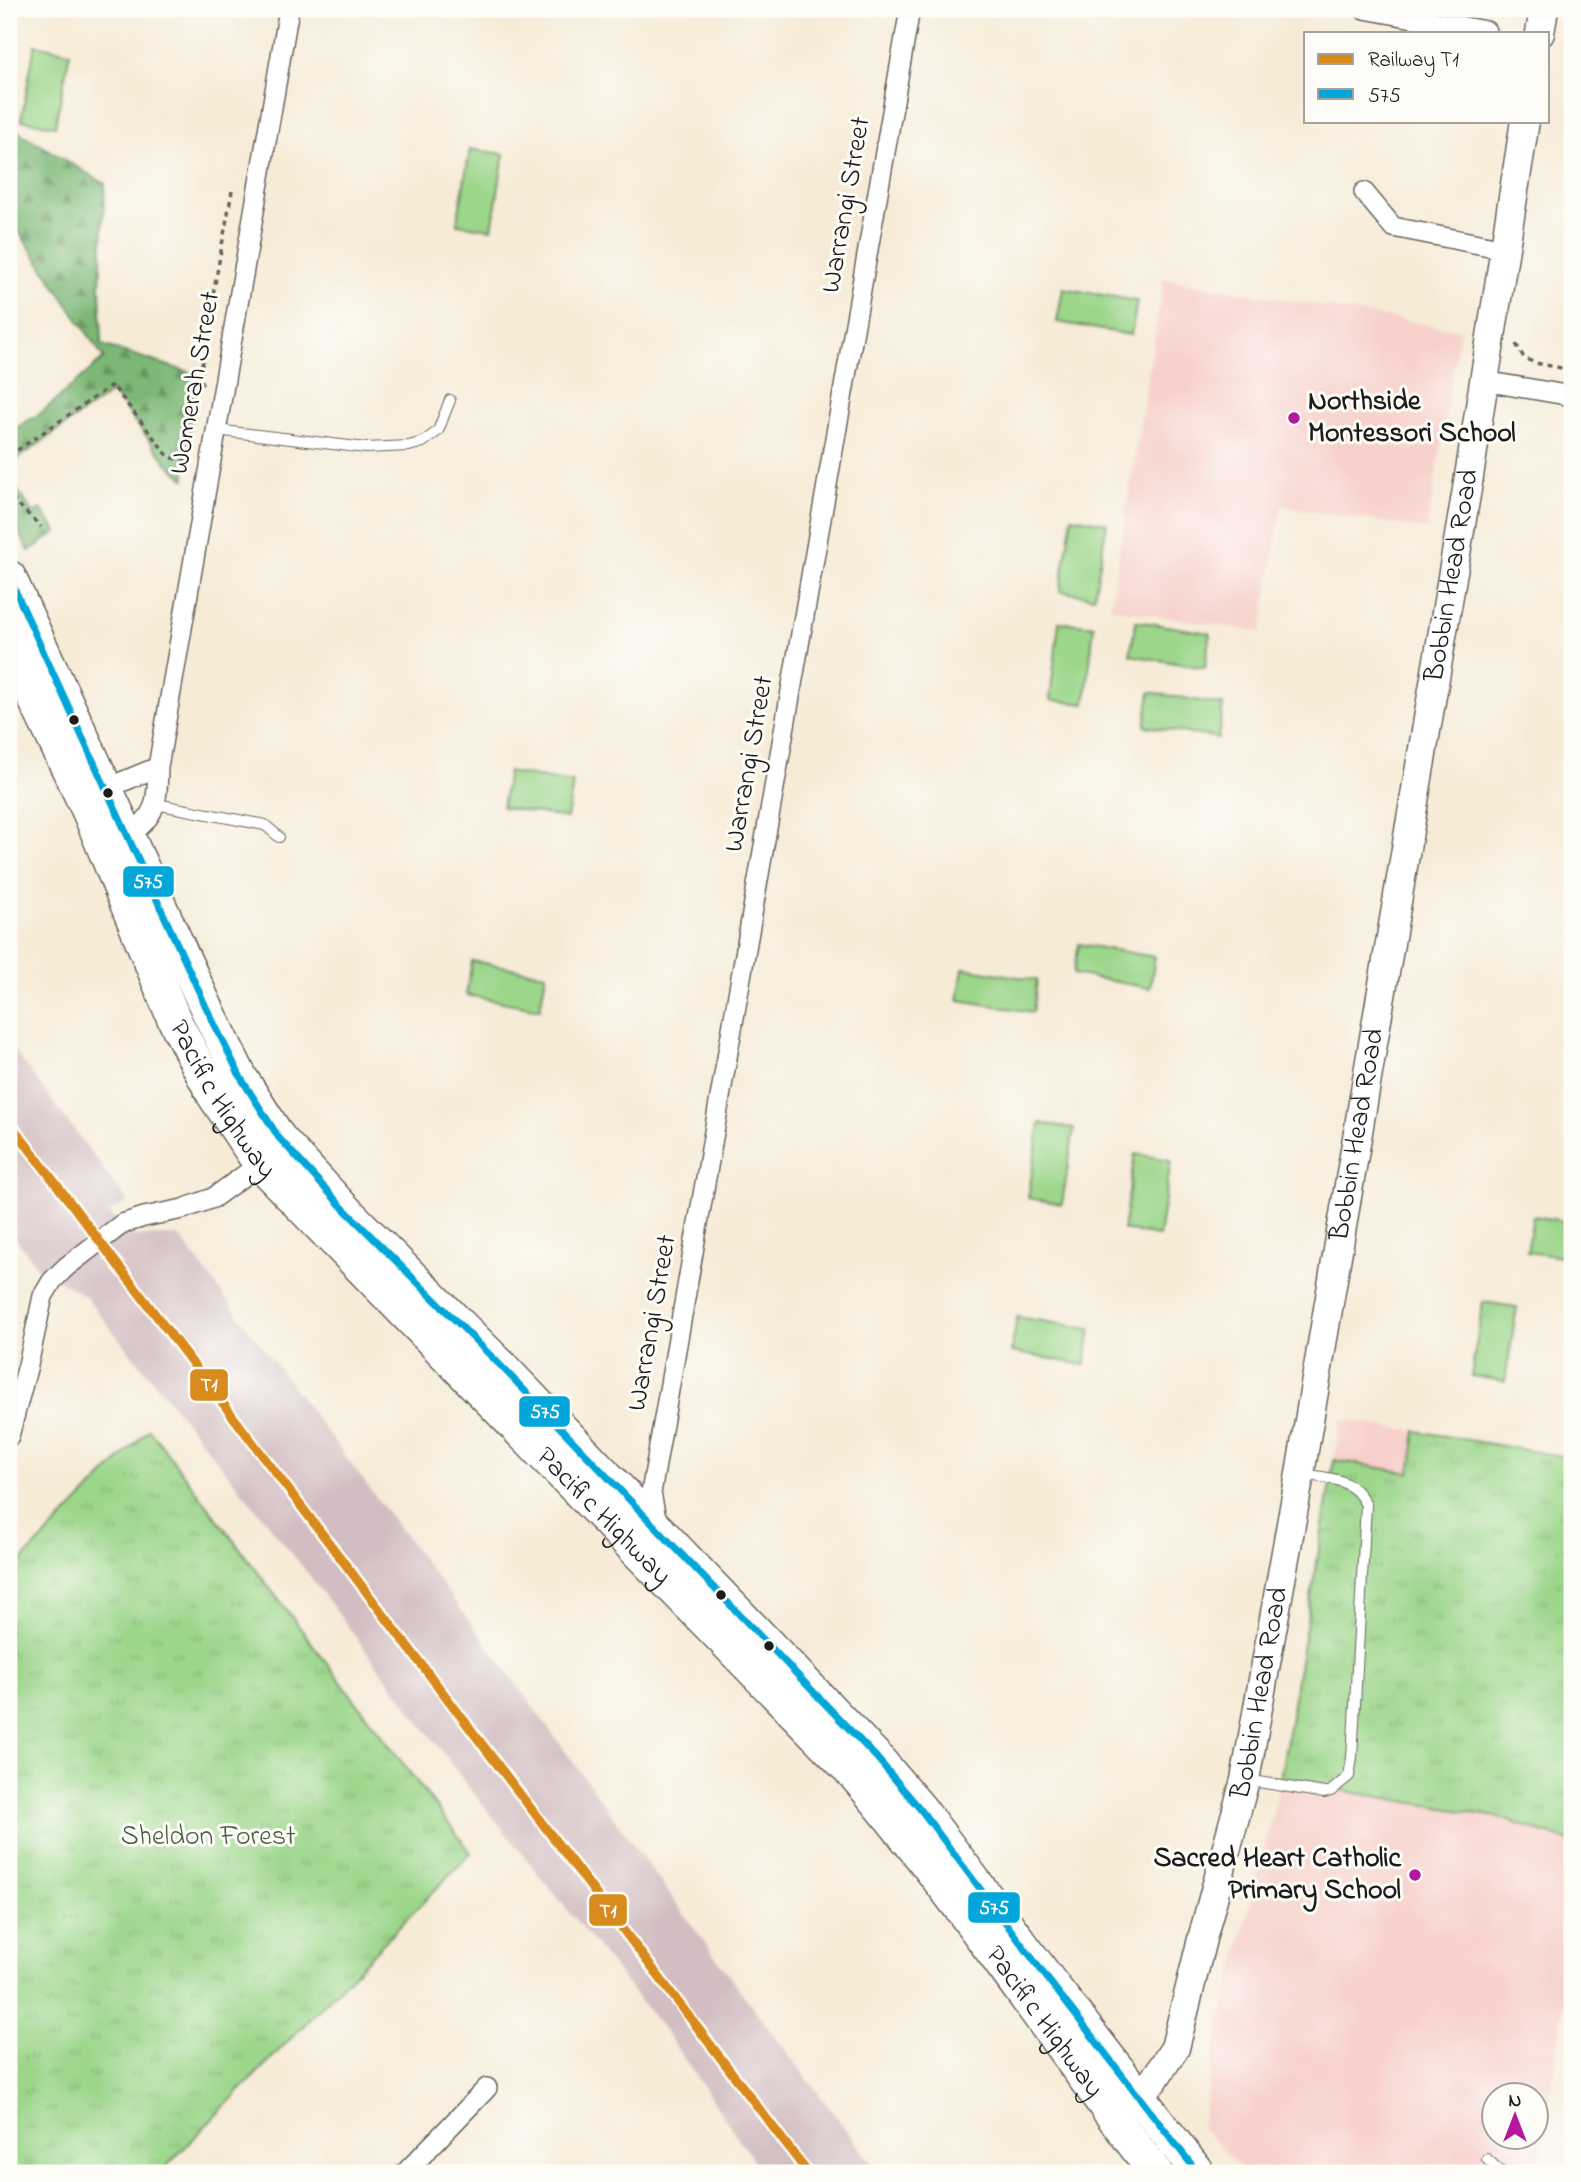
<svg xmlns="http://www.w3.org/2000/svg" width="1581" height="2182" font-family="'Indie Flower',sans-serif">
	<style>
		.built { fill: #f7d0cb; fill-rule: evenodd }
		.industrial { fill: #d2bec2 }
		.grass { fill: #9bd68a; stroke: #5c7953; stroke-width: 2 }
		.forest { fill: url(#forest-firs); stroke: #4c6a49; stroke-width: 2 }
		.park { fill: url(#park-tufts); stroke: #5c7953; stroke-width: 2 }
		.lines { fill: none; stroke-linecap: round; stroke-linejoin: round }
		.service-casing { stroke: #68645d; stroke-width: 12 }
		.minor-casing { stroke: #68645d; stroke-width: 22 }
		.secondary-casing { stroke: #68645d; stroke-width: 31 }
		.trunk-casing { stroke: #68645d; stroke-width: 36 }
		.path { stroke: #68645d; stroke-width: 3.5; stroke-dasharray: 5 5; stroke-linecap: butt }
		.service { stroke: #fff; stroke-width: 10 }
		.minor { stroke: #fff; stroke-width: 19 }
		.secondary { stroke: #fff; stroke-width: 28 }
		.trunk { stroke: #fff; stroke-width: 33 }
		.bus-1-casing { stroke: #fdfcf7; stroke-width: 12 }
		.bus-1 { stroke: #03a6da; stroke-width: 7 }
		.rail-1-casing { stroke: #fdfcf7; stroke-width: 14 }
		.rail-1 { stroke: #d88a1c; stroke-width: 9 }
		.poi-dot { fill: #b5179e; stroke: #fdfcf7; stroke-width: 2.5 }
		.bus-dot { fill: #1c1c1c; stroke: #fdfcf7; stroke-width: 2.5 }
		.labels { text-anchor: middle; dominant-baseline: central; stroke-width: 6; stroke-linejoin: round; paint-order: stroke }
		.street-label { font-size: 28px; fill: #1c1c1c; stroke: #fdfcf7 }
		.poi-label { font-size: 28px; font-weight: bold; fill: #1c1c1c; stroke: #fdfcf7; text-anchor: start }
		.park-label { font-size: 28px; fill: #485d42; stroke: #fdfcf7 }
		.line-badge { stroke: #fdfcf7; stroke-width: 2.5 }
		.badge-label { font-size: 19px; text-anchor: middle; font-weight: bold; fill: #fff }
	</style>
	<defs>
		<pattern id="forest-firs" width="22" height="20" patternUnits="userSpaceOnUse" patternTransform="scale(1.75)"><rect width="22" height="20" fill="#7cb776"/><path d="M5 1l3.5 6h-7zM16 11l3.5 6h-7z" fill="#659460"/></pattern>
		<pattern id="park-tufts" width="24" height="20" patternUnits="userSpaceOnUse" patternTransform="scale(1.75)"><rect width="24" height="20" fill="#9bd68a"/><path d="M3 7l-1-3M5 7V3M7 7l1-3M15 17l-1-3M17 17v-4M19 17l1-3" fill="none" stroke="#85b776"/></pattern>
	</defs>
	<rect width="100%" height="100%" fill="#fdfcf7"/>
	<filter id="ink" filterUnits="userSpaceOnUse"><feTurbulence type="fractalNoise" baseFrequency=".0143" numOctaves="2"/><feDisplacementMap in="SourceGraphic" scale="14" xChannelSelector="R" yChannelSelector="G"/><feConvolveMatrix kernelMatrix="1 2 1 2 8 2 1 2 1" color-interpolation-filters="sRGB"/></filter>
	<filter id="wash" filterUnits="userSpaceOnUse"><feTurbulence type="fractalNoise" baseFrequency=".00686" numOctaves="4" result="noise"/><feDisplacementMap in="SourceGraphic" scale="28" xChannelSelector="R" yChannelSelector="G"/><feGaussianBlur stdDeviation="1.57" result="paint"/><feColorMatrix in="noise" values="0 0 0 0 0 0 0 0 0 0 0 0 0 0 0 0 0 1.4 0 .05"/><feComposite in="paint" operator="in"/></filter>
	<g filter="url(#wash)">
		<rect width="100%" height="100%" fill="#f6ebd7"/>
		<path class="built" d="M1164 279 1460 330 1427 529 1282 506 1261 632 1110 608Z
			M1341 1419 1572 1458V1957L1538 2173H1245L1201 2127 1218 2033 1278 1794ZM1494 2094H1536V2136H1494Z"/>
		<path class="industrial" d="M9 1043 128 1202 109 1213 127 1236H179L492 1651 733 1981 879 2173H762L667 2034 468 1786 309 1575 85 1296 38 1268 9 1230Z"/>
		<path class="grass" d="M35 45 70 52 55 126 21 120Z
			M470 149 504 154 492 229 457 224Z
			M1063 288 1137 301 1131 335 1057 322Z
			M1072 517 1107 523 1094 597 1060 591Z
			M1136 621 1210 633 1205 668 1130 655Z
			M1059 622 1094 626 1085 704 1050 700Z
			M1150 692 1223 705 1218 738 1145 726Z
			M508 772 573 783 567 818 502 807Z
			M1079 944 1155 957 1150 988 1073 974Z
			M472 961 546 974 540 1009 466 995Z
			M963 968 1037 980 1033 1012 958 1000Z
			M1040 1123 1074 1128 1062 1204 1028 1198Z
			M1135 1154 1171 1160 1159 1236 1123 1230Z
			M1533 1216 1572 1222V1258L1527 1252Z
			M1483 1302 1517 1307 1505 1381 1471 1376Z
			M1017 1317 1091 1329 1085 1365 1011 1352Z"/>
		<path class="forest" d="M9 126 105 184 100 286 102 345 198 375 186 454 185 479 167 463 112 392 12 463 14 485 33 513 41 509 57 532 29 551 9 514V432L41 413 104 358 9 217Z"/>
		<path class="park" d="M149 1429 471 1853 160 2173H9V1574Z
			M1416 1431 1572 1458V1842L1497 1817 1280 1780 1334 1460 1410 1473Z"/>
	</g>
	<g filter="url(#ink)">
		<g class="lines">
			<defs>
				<path id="service" d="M216 430 366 448 409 446 423 442 438 431 450 400
					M156 804 265 825 279 837
					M1247 1780 1324 1793 1331 1791 1349 1776 1352 1758 1366 1505C1353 1477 1328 1478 1301 1474
					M1487 2159 1502 2173"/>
				<path id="minor" d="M1364 9 1486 31
					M1364 192 1393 227 1504 249
					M1484 381 1572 396
					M107 788 158 767
					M128 836C158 815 157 801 158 767L289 9
					M9 1436 28 1365 43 1296 52 1281 66 1267 122 1224 144 1217 183 1209 213 1198 260 1164
					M657 1524 651 1493 910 9
					M405 2173 487 2088"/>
				<g id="secondary">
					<path d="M1540 33 1544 9"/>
					<path id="s1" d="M1121 2107 1153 2081 1175 2048 1202 1939 1245 1780 1300 1474 1467 489 1525 121"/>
				</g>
				<g id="trunk">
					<path d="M9 577 206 1007 241 1078 279 1138 343 1208 501 1366 876 1757 921 1810 1050 1982 1198 2173"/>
					<path id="s2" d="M9 646 89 812 174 1019 213 1094 260 1164 853 1773C962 1900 1053 2041 1156 2173"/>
				</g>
			</defs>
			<use href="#service" class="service-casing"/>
			<use href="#minor" class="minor-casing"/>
			<use href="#secondary" class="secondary-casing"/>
			<use href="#trunk" class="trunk-casing"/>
			<path class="path" d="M214 321 209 316 232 191
				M1516 344 1524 358 1535 363 1572 370
				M202 385C201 371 200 358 210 347
				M9 456 112 385 169 457 191 462
				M9 488 14 500 41 527"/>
			<use href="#service" class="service"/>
			<use href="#minor" class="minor"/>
			<use href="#secondary" class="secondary"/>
			<use href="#trunk" class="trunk"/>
			<defs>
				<path id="bus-1" d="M9 577 206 1007 241 1078 279 1138 343 1208 501 1366 876 1757 921 1810 1050 1982 1198 2173"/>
			</defs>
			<use href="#bus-1" class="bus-1-casing"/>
			<use href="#bus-1" class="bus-1"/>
			<defs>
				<path id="rail-1" d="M9 1122 808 2173"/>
			</defs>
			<use href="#rail-1" class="rail-1-casing"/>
			<use href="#rail-1" class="rail-1"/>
		</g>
	</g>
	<g class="poi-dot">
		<circle cx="1294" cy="418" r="7"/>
		<circle cx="1415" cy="1875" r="7"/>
	</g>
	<g class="bus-dot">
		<circle cx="74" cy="720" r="6"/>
		<circle cx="108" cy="793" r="6"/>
		<circle cx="721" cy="1595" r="6"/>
		<circle cx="769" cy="1646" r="6"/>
	</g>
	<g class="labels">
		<g class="street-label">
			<text transform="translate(847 205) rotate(-80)">Warrangi Street</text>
			<text transform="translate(196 383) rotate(-80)">Womerah Street</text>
			<text stroke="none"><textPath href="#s1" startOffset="1580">Bobbin Head Road</textPath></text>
			<text transform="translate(750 764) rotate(-80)">Warrangi Street</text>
			<text stroke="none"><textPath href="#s2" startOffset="502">Pacific Highway</textPath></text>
			<text stroke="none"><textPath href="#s1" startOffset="1013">Bobbin Head Road</textPath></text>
			<text transform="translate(653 1323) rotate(-80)">Warrangi Street</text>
			<text stroke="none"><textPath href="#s2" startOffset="1069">Pacific Highway</textPath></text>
			<text stroke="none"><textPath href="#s1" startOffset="446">Bobbin Head Road</textPath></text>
			<text stroke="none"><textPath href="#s2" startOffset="1741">Pacific Highway</textPath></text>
		</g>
		<g class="poi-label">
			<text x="1308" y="402">Northside<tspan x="1308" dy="32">Montessori School</tspan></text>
			<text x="1401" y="1859" text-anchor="end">Sacred Heart Catholic<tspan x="1401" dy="32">Primary School</tspan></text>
		</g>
		<g class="park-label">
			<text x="208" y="1837">Sheldon Forest</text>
		</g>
	</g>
	<g class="line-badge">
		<rect x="122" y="865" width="53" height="33" rx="7" fill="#03a6da"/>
		<rect x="189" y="1368" width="40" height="34" rx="7" fill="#d88a1c"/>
		<rect x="518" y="1395" width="53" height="33" rx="7" fill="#03a6da"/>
		<rect x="967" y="1891" width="54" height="33" rx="7" fill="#03a6da"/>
		<rect x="588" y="1893" width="40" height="34" rx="7" fill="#d88a1c"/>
	</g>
	<g class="badge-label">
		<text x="148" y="888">575</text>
		<text x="209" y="1391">T1</text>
		<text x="545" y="1418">575</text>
		<text x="994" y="1914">575</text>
		<text x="608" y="1917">T1</text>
	</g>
	<rect width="1581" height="2182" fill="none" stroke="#fdfcf7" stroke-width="35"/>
	<rect x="1304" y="32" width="245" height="91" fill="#fdfcf7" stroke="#a3a29f" stroke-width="2"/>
	<rect x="1318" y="54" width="35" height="10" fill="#d88a1c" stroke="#a3a29f" stroke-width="2"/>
	<text x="1368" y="66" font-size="21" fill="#1c1c1c">Railway T1</text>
	<rect x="1318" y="89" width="35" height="10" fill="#03a6da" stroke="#a3a29f" stroke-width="2"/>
	<text x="1368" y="102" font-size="21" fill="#1c1c1c">575</text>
	<g transform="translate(1515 2116)"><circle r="33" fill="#fdfcf7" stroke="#a3a29f" stroke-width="2"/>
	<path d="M0-5L12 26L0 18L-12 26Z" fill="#b5179e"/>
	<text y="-10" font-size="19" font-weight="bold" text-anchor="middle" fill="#1c1c1c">N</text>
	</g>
</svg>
